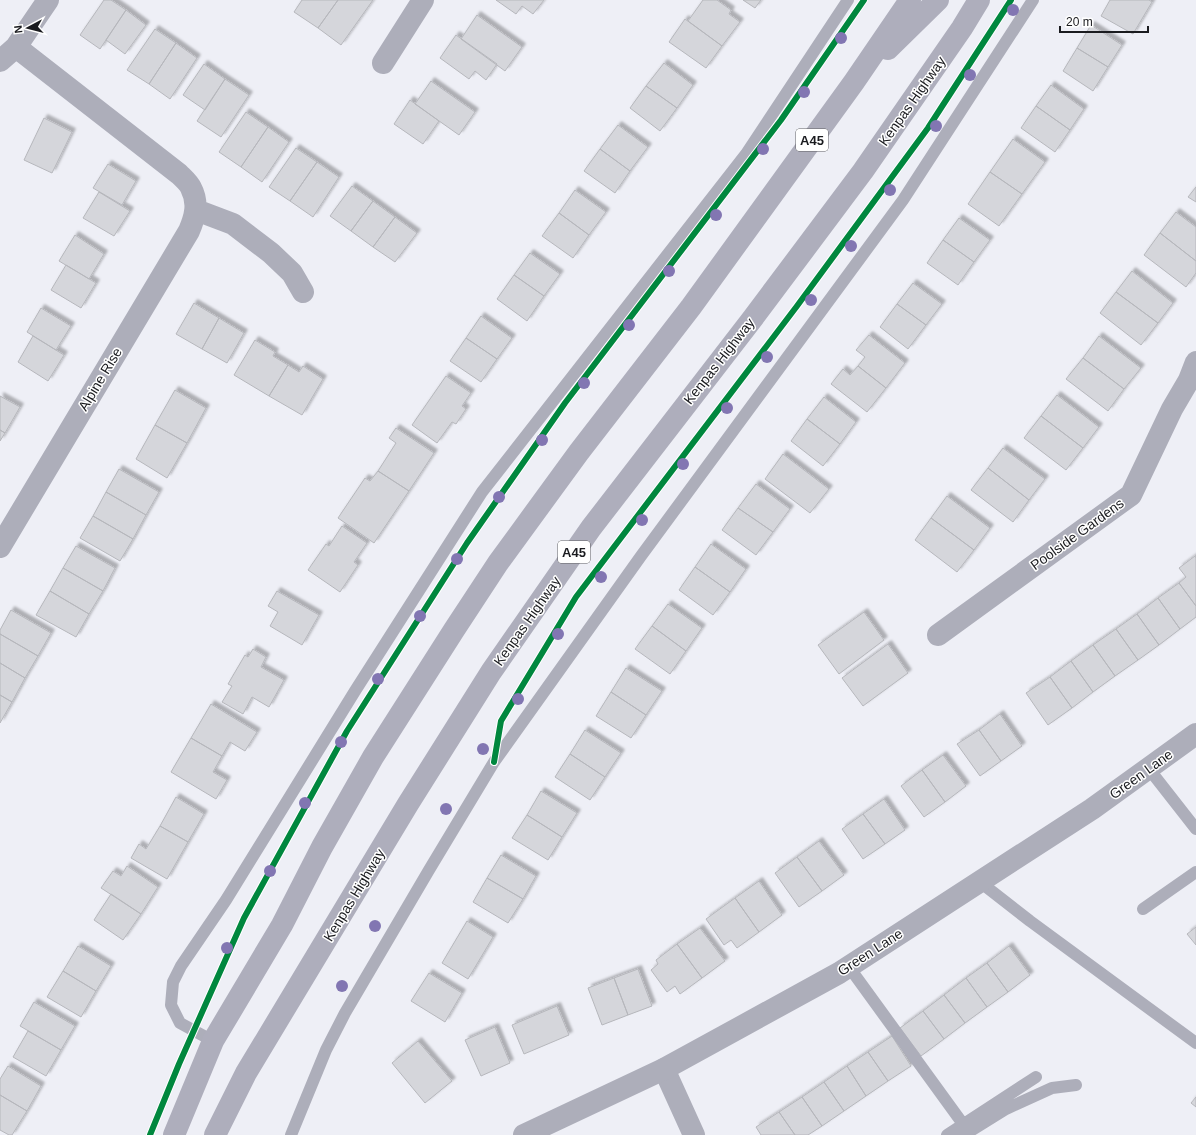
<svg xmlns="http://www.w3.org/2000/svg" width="1196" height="1135" font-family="Helvetica,sans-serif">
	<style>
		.building { fill: #d5d6db; stroke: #b6b7bc; filter: url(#shadow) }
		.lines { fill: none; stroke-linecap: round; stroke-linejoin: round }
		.service { stroke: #adaeba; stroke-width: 12 }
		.minor { stroke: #adaeba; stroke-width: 22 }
		.tertiary { stroke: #adaeba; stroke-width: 22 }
		.trunk { stroke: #aeaebc; stroke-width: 22 }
		.cycleway-casing { stroke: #fff; stroke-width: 8 }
		.cycleway { stroke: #00873e; stroke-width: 6 }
		.tree { fill: #8276b2 }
		.labels { text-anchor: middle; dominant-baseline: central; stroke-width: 3; stroke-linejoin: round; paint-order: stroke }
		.shield { fill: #fff; stroke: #5f5f62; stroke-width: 1 }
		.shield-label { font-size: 13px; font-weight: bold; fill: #1a1b1f }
		.street-label { font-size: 14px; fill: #1a1b1f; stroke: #fff }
	</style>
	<defs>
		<filter id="shadow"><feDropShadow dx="3.5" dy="-3.5" stdDeviation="1" flood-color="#0004"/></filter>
	</defs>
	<rect width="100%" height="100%" fill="#eeeff6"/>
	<path class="building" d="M104 0H111L126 10 100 49 80 35Z
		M302 0H338L318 28 294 12Z
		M338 0H373L341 45 318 28Z
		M496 0H544L533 14 522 6 516 14Z
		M703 0H717L731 10 729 14 740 22 722 46 688 21Z
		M743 0H761L755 8Z
		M1110 0H1149L1152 2 1133 34 1101 16Z
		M126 10 146 25 125 54 106 40Z
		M477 15 522 47 505 71 461 39Z
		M685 19 722 46 706 68 669 42Z
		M1091 25 1122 45 1108 67 1077 48Z
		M155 29 176 43 149 84 127 70Z
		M456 35 497 64 486 80 475 71 469 79 440 58Z
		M176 43 197 58 170 99 149 84Z
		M1077 48 1108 67 1093 91 1063 71Z
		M664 63 693 85 677 108 646 86Z
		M204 64 225 79 205 110 183 95Z
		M225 79 249 95 221 137 197 121Z
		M431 81 475 112 459 135 415 104Z
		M1051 85 1084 109 1070 130 1036 106Z
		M646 86 677 108 660 131 630 108Z
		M410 100 439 121 423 144 394 124Z
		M1036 106 1070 130 1055 152 1021 128Z
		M246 112 268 127 241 167 219 152Z
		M44 118 72 132 52 173 24 160Z
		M618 125 648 147 630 171 600 149Z
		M268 127 289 142 262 182 241 167Z
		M1013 139 1045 162 1022 194 990 172Z
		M296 148 317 162 290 201 269 187Z
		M600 149 630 171 615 193 584 171Z
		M317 162 339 177 313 217 290 201Z
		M108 164 136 181 122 205 93 188Z
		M990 172 1022 194 999 226 968 204Z
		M352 186 373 201 351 231 330 216Z
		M1196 187V202L1188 197Z
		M575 190 606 212 589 235 559 213Z
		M99 192 130 211 114 236 83 218Z
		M373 201 395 217 373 247 351 231Z
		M1176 212 1196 227V261L1160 233Z
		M559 213 589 235 573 258 542 236Z
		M395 217 417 233 395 262 373 247Z
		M959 218 990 240 974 262 943 240Z
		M1160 233 1196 261V273L1186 287 1144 255Z
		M75 235 104 254 89 279 59 261Z
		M943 240 974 262 958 285 927 263Z
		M530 253 560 274 544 296 514 275Z
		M66 265 96 283 81 308 51 290Z
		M1132 271 1173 303 1158 323 1116 292Z
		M514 275 544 296 527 321 497 299Z
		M913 283 942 304 926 325 897 304Z
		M1116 292 1158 323 1141 345 1100 313Z
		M194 303 219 318 202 349 176 334Z
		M897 304 926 325 908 349 880 327Z
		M41 308 71 326 56 350 27 332Z
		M481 316 512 338 497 359 466 338Z
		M219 318 244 333 227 363 202 349Z
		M869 335 905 363 886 388 858 366 865 357 856 350Z
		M33 336 64 355 48 381 18 362Z
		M1099 336 1141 368 1124 389 1083 358Z
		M466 338 497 359 481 382 450 361Z
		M255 340 275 352 273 356 288 365 269 396 234 375Z
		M1083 358 1124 389 1108 411 1066 379Z
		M288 365 299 372 303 366 323 379 302 415 269 396Z
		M858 366 886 388 867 412 831 384 843 369 850 375Z
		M446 376 471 393 462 406 466 409 456 424 452 422 437 443 412 425Z
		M175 390 206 408 187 443 155 425Z
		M1057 395 1099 427 1083 448 1041 416Z
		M0 396 20 407 5 433 0 430Z
		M824 397 856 422 840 444 807 419Z
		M1041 416 1083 448 1066 470 1024 438Z
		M807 419 840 444 823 466 791 441Z
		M155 425 187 443 167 478 136 459Z
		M396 428 434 453 409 491 378 471 396 443 389 438Z
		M0 430 5 433 0 441Z
		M1003 448 1045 479 1029 500 988 468Z
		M783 454 829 489 810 513 765 479Z
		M988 468 1029 500 1013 522 971 490Z
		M119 469 159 492 146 515 106 492Z
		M378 471 409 491 374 543 338 518 365 478 370 481Z
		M756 484 790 509 773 532 738 508Z
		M106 492 146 515 133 539 93 516Z
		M947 496 990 528 974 550 931 518Z
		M738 508 773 532 756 555 722 530Z
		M93 516 133 539 120 561 80 538Z
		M931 518 974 550 957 572 915 540Z
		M342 526 367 543 354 562 358 565 340 592 308 570 326 544 329 546Z
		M711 544 746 569 730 592 695 567Z
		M76 546 115 568 103 591 63 568Z
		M1195 556 1196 558V606L1179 583 1186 577 1179 568Z
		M695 567 730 592 713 615 679 590Z
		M63 568 103 591 89 614 50 591Z
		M1179 583 1196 606V617L1180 629 1158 598Z
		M50 591 89 614 76 637 36 615Z
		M277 591 319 615 302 645 270 626 278 612 268 606Z
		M1158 598 1180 629 1159 645 1137 614Z
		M668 604 702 628 686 651 652 626Z
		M11 610 51 633 38 656 0 634V630Z
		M864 612 884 640 839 674 818 645Z
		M1137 614 1159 645 1138 660 1116 629Z
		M652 626 686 651 670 674 635 649Z
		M1116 629 1138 660 1115 676 1093 645Z
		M0 634 38 656 25 678 0 663Z
		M888 644 908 673 863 706 842 678Z
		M1093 645 1115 676 1093 692 1071 661Z
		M253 649 266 657 261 667 284 680 269 707 252 697 243 714 222 702 232 686 228 684 245 655 248 657Z
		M1071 661 1093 692 1072 708 1050 677Z
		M0 663 25 678 12 702 0 695Z
		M626 668 662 691 646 715 611 692Z
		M1050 677 1072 708 1048 725 1026 693Z
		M611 692 646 715 631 738 596 716Z
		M0 695 12 702 0 723Z
		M211 704 257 732 245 751 230 742 222 756 191 738Z
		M1000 714 1022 746 1001 761 979 730Z
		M585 730 621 753 605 777 570 754Z
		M979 730 1001 761 980 776 957 744Z
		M191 738 222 756 213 772 227 780 216 799 171 772Z
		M570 754 605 777 590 800 555 777Z
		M943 755 966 786 945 802 922 770Z
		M922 770 945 802 924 817 901 786Z
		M541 791 577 813 562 837 527 815Z
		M176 797 204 814 188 842 160 826Z
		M884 799 905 830 885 844 863 814Z
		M863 814 885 844 863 859 842 829Z
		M527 815 562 837 548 860 512 838Z
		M160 826 188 842 167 879 131 858 139 844 146 849Z
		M819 841 844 875 822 891 797 857Z
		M501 855 536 876 523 899 487 878Z
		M797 857 822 891 799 907 775 873Z
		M127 866 158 887 141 914 101 888 113 871 121 876Z
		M487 878 523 899 508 923 473 902Z
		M759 881 782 915 759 932 735 898Z
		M111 894 141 914 123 940 94 920Z
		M735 898 759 932 737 948 731 940 724 945 706 919Z
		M467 921 493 937 468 979 442 963Z
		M1196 927V945L1187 934Z
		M700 928 725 961 702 978 677 944Z
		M677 944 702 978 680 994 675 986 667 992 651 970 658 964 656 960Z
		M78 946 111 966 96 991 63 971Z
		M1009 946 1030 975 1008 992 987 963Z
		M987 963 1008 992 987 1007 966 978Z
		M638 969 652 1006 628 1015 614 978Z
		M63 971 96 991 81 1017 47 997Z
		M429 973 462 993 445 1022 411 1001Z
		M614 978 628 1015 602 1025 588 988Z
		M966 978 987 1007 965 1023 944 995Z
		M944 995 965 1023 944 1039 923 1011Z
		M34 1002 75 1026 61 1050 20 1026Z
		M557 1006 569 1035 524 1054 512 1025Z
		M923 1011 944 1039 921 1056 900 1028Z
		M495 1027 510 1063 481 1076 465 1040Z
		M28 1031 61 1050 46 1076 13 1057Z
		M892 1036 911 1066 888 1081 868 1052Z
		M418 1041 452 1081 425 1103 392 1063Z
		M868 1052 888 1081 866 1096 847 1066Z
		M8 1066 41 1086 27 1111 0 1095V1079Z
		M847 1066 866 1096 844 1111 824 1082Z
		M824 1082 844 1111 822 1126 802 1097Z
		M0 1095 27 1111 12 1135H9L0 1130Z
		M802 1097 822 1126 808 1135H795L779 1112Z
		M1196 1097V1107L1191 1103Z
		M779 1112 795 1135H761L756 1127Z"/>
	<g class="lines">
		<path class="service" d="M1149 769 1196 829
			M980 882 1030 921 1196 1043
			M1143 909 1196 872
			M849 967 963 1124
			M213 1041 180 1023 171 1005 173 982 181 966 226 900 355 691 482 492 746 154 848 0
			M291 1135 326 1050 345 1013 429 870 494 762 641 556 903 200 1033 0
			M947 1135 1036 1077
			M964 1135 1006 1109 1052 1088 1076 1085"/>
		<path class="minor" d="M0 61 16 47 48 0
			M383 63 423 0
			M196 210 233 224 271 253 292 273 303 292
			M0 547 189 231C195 217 199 203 191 188 189 183 183 178 179 174L16 47
			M938 635 1131 495 1172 409 1189 380 1196 362
			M664 1069 694 1135"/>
		<path class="tertiary" d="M524 1135 664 1069 839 973 1092 809 1196 734"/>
		<path class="trunk" d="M888 49 938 0
			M174 1135 213 1041 282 925 322 847 373 757 454 630 498 563 579 452 691 307 854 82 910 0
			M215 1135 246 1073 408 804 491 672 591 528 753 318 863 171 962 28 979 0"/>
		<defs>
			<path id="cycleway" d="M494 762 501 721 576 597 797 306 928 128 1011 0
				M150 1135 179 1064 244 918 347 731 467 543 565 403 781 120 864 0"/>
		</defs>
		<use href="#cycleway" class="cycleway-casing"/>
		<use href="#cycleway" class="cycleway"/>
	</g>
	<g class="tree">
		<circle cx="1013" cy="10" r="6"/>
		<circle cx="841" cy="38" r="6"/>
		<circle cx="970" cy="75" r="6"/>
		<circle cx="804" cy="92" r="6"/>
		<circle cx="936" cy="126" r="6"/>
		<circle cx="763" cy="149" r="6"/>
		<circle cx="890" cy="190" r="6"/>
		<circle cx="716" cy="215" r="6"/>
		<circle cx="851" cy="246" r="6"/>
		<circle cx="669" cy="271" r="6"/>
		<circle cx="811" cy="300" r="6"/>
		<circle cx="629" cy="325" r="6"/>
		<circle cx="767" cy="357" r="6"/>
		<circle cx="584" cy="383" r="6"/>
		<circle cx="727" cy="408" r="6"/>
		<circle cx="542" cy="440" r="6"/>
		<circle cx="683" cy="464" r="6"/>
		<circle cx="499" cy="497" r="6"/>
		<circle cx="642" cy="520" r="6"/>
		<circle cx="457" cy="559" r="6"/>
		<circle cx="601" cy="577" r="6"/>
		<circle cx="420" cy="616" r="6"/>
		<circle cx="558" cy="634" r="6"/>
		<circle cx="378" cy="679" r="6"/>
		<circle cx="518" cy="699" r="6"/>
		<circle cx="341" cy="742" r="6"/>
		<circle cx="483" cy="749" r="6"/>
		<circle cx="305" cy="803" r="6"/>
		<circle cx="446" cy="809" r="6"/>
		<circle cx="270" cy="871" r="6"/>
		<circle cx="375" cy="926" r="6"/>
		<circle cx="227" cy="948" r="6"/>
		<circle cx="342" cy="986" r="6"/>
	</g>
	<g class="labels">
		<g class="shield">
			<rect x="796" y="129" width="32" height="22" rx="3"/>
			<rect x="558" y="541" width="32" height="22" rx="3"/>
		</g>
		<g class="shield-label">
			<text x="812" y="140">A45</text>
			<text x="574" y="552">A45</text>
		</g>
		<g class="street-label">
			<text transform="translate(912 101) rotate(-55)">Kenpas Highway</text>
			<text transform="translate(719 361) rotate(-52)">Kenpas Highway</text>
			<text transform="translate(100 379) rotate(-59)">Alpine Rise</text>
			<text transform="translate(1077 534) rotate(-36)">Poolside Gardens</text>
			<text transform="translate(527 621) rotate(-55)">Kenpas Highway</text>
			<text transform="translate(1141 774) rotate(-36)">Green Lane</text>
			<text transform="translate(354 895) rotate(-59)">Kenpas Highway</text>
			<text transform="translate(870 952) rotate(-33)">Green Lane</text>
		</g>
	</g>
	<g transform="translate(28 28) rotate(263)" stroke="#ffffff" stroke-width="3" paint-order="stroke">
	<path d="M0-3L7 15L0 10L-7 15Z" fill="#1a1b1f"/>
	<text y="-6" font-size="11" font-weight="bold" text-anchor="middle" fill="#1a1b1f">N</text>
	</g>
	<path d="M1060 26v6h88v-6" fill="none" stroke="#1a1b1f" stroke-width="2"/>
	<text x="1066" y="26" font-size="12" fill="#1a1b1f" stroke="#ffffff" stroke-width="3" paint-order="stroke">20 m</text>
</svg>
